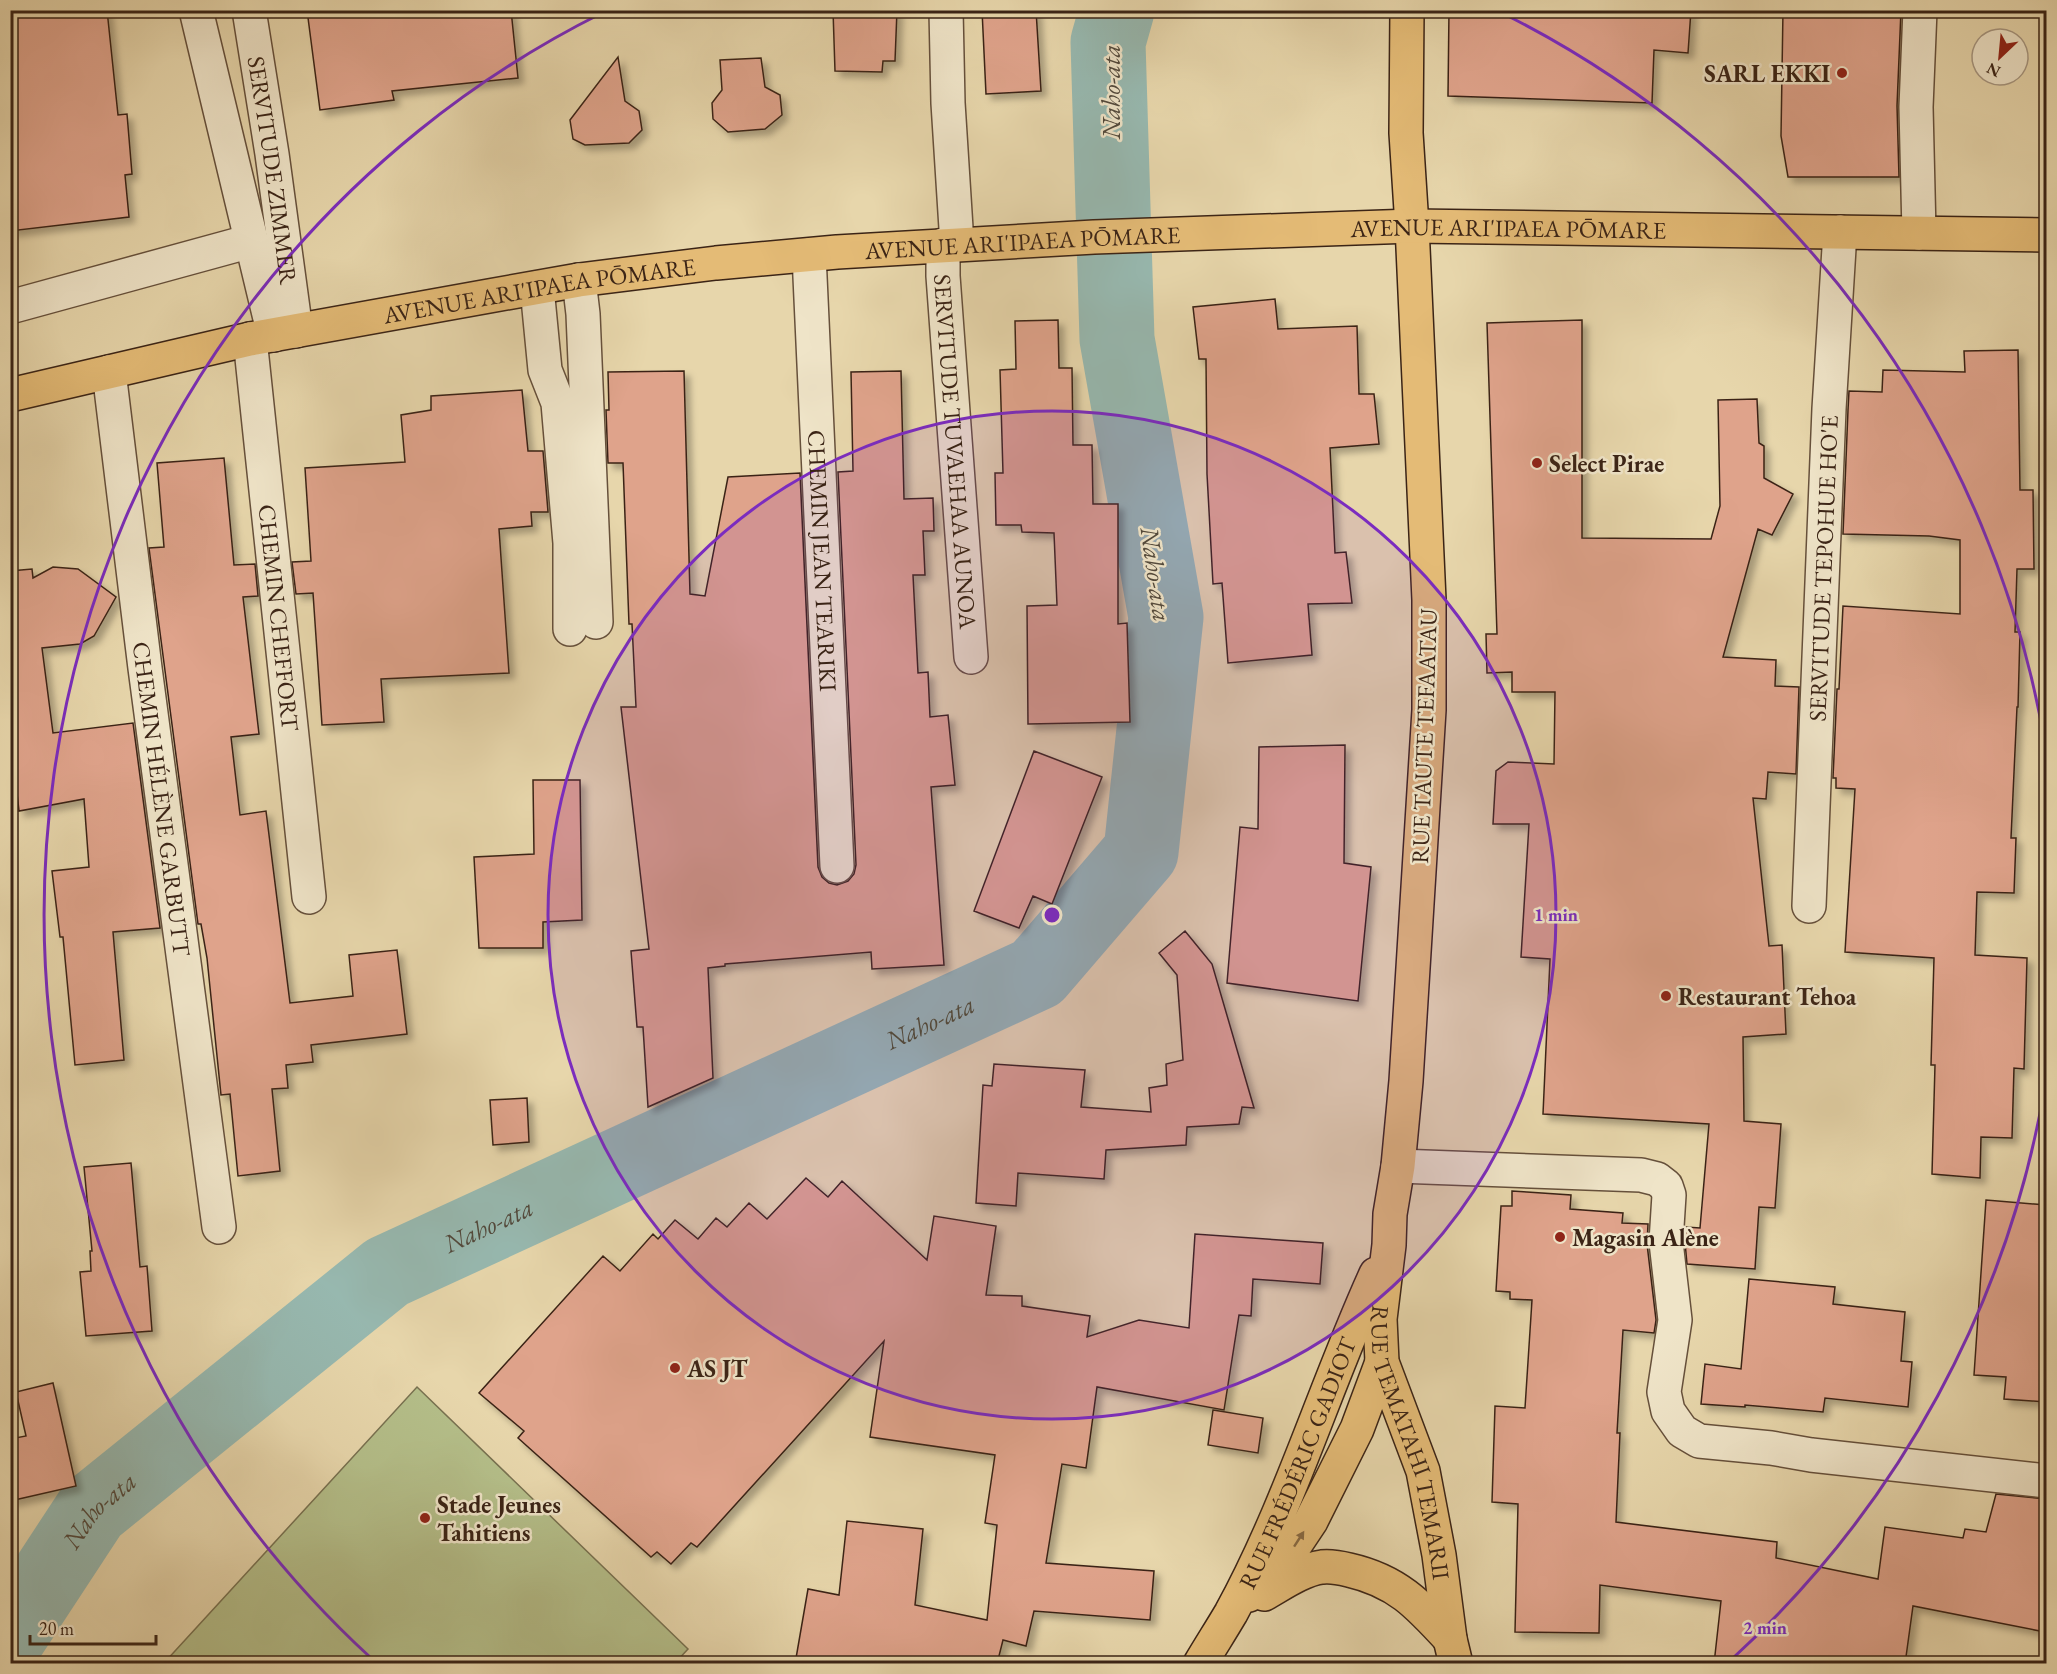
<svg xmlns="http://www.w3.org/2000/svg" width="2057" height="1674" font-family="'EB Garamond',serif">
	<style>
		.green { fill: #b4be89; stroke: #787150; stroke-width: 1.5 }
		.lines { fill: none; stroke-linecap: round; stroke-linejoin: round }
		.river { stroke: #97b8af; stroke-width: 75 }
		.building { fill: #dfa38b; stroke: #3b2416; stroke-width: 1.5; filter: url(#shadow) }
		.minor-casing { stroke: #66503b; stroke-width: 36 }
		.major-casing { stroke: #3b2416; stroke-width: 36 }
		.minor { stroke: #efe4c8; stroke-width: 33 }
		.major { stroke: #e4bb76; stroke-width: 33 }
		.oneway { fill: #876841 }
		.ring { fill: none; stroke: #7b2cbf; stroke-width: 3 }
		.poi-dot { fill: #8f2418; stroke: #efe4c8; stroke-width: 2 }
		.labels { text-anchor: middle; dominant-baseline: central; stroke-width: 5; stroke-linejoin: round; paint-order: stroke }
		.poi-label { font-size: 24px; font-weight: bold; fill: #3b2416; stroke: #efe4c8; text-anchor: start }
		.street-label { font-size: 24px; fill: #3b2416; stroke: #efe4c8 }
		.water-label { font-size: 26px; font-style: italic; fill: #52493c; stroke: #efe4c8 }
		.centre { fill: #7b2cbf; stroke: #efe4c8; stroke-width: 3 }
		.ring-label { font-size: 18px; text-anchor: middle; font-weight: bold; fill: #7b2cbf; stroke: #efe4c8; stroke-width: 5; stroke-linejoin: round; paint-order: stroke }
	</style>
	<defs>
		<filter id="shadow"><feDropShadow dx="5.5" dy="5.5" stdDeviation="3" flood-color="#0004"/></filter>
	</defs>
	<rect width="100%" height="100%" fill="#e7d6ab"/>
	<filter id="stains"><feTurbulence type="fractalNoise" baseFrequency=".00333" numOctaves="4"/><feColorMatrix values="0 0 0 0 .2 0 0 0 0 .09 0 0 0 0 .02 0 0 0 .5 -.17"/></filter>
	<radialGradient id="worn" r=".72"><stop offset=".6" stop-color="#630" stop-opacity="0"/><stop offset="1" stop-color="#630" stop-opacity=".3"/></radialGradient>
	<path class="green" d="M417 1387 688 1649 675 1663H164Z"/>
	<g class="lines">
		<path class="river" id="s1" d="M10 1635 92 1510 387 1272 1037 973 1141 852 1166 617 1117 339 1108 42 1117 10"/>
	</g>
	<path class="building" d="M10 10H107L118 115 127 114 132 174 125 175 129 217 10 231Z
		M307 10H511L518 78 392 91 394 100 320 110Z
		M833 10H897L895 61H883L882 72 835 71Z
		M982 10H1036L1041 91 986 94Z
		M1449 10H1691L1688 53 1654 50 1652 103 1448 96Z
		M1783 10H1901L1897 106 1899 177H1788L1781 136Z
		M618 57 625 101 639 111 642 130 629 143 585 145 573 139 570 120Z
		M761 58 765 87 780 95 782 115 765 129 728 132 713 119 712 103 722 90 720 60Z
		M1275 299 1278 329 1357 326 1359 394H1374L1379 444 1330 448 1335 553 1346 552 1352 603 1308 604 1312 655 1228 663 1222 583 1213 584 1207 474 1206 359H1199L1193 307Z
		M1058 320 1059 368H1072L1073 445H1092L1093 504H1118V624L1127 623 1130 722 1028 724 1027 606 1057 605 1054 533 1022 532 1021 525H996L995 473H1003L1000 370 1016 369 1015 321Z
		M1582 320V538L1711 539 1720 506 1718 400 1757 399 1759 443 1764 446V478L1793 494 1772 535 1758 529 1723 657 1776 660 1775 686 1799 687 1796 774 1768 772 1766 799 1753 798 1769 946 1782 945 1786 1034 1743 1037 1744 1121 1781 1124 1775 1208 1759 1207 1755 1269 1687 1264 1685 1242 1686 1227 1700 1228 1709 1124 1543 1114 1550 959 1521 957 1529 824H1493L1496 771 1508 762 1554 764 1555 692H1512V672L1487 673 1486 634H1497L1487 323Z
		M2018 350 2020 490H2033L2034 569H2017L2015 632H2020L2018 707H2017L2011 838H2016L2014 893 1977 892 1975 955 2027 958 2024 1069 2014 1068 2012 1138 1981 1137 1980 1178 1932 1174 1935 1065H1931L1934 958 1845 952 1855 789 1836 788V778H1833L1837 689H1839L1843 606 1960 614V540L1929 536 1843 534 1848 410 1849 391 1882 392 1883 370 1965 372 1964 351Z
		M684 371 690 594 705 596 728 477 800 473 818 867 822 877 829 883 837 885 848 881 854 874 856 865 838 472 853 471 851 372 901 371 904 499 933 498 934 531H923L925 575H913L918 673 928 672 930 717 948 715 955 785 931 787 944 965 872 969 871 952 725 964V966L708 968 713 1078 648 1107 643 1027H637L631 951 649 949 621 707H636L632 624H629L623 463H608L606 410H609L608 372Z
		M522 390 528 451H543L548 512H531L532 526 499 529 509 673 381 679 384 722 322 725 313 593 296 594 292 562 311 561 305 468 405 462 401 415 431 410V396Z
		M224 458 234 565 255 564 258 596 243 597 259 734 231 737 240 815 266 811 290 1003 353 996 349 955 397 950 407 1034 311 1045 313 1062 286 1065 288 1088 272 1089 280 1171 238 1176 230 1094 221 1095 207 958 201 924H198L149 548 164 547 157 463Z
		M53 567 78 569 116 597 94 636 80 644 42 648 53 733 133 723 160 928 113 932 124 1060 75 1065 63 937H60L52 871 89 867 84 799 19 811 10 731V571L32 569 33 578Z
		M1345 745 1344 863 1371 867 1358 1001 1227 983 1240 827 1258 829 1259 747Z
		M1034 751 1102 777 1052 904 1033 896 1019 928 974 911Z
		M533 780H580L582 920 543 922V948H479L474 857 534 854Z
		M1185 931 1212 964 1254 1108 1242 1107 1239 1124 1187 1127 1186 1145 1106 1150 1104 1179 1018 1173 1016 1206 976 1203 983 1085 992 1086 994 1064 1085 1070 1081 1107 1151 1112 1149 1088 1167 1085 1166 1064 1183 1060 1177 975 1159 953Z
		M527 1098 529 1142 493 1145 490 1100Z
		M131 1163 140 1267 147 1266 152 1331 86 1336 80 1272 91 1271 90 1251H92L84 1167Z
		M806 1178 828 1197 842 1181 927 1260 934 1216 996 1226 986 1295 1022 1296V1306L1090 1316 1087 1337 1139 1320 1189 1328 1195 1234 1323 1243 1320 1284 1253 1279 1251 1316 1239 1315 1224 1410 1097 1387 1086 1468 1062 1464 1046 1563 1154 1571 1150 1620 1034 1611 1026 1646 1003 1640 997 1664H795L808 1589 839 1595 847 1521 923 1529 915 1605 987 1620 997 1525 985 1523 995 1455 870 1437 884 1341 697 1547 691 1543 671 1564 657 1552 651 1557 518 1438 524 1431 479 1393 603 1256 620 1271 653 1234 658 1239 675 1220 698 1239 716 1218 727 1227 749 1203 767 1219Z
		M1512 1191 1571 1195 1570 1209 1623 1213 1622 1223 1648 1224 1647 1244 1656 1320 1654 1333 1623 1330 1617 1433H1620L1616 1522 1777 1542 1776 1558 1878 1579 1885 1527 1963 1538 1965 1529 1986 1532 1996 1494 2046 1499V1593L2040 1631 1913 1606 1905 1664H1714L1721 1601 1600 1585 1599 1633 1515 1632 1518 1504 1492 1502 1495 1406 1525 1408 1532 1300 1510 1299V1292L1496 1291 1501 1206H1512Z
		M1986 1200 2046 1205V1402L2004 1399 2006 1377 1974 1375Z
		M1749 1279 1835 1287 1833 1304 1905 1312 1901 1361 1912 1362 1908 1407 1825 1398 1823 1412 1745 1405V1407L1701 1404 1705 1364 1741 1369Z
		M53 1383 76 1486 10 1501V1439L26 1436 16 1392Z
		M1213 1410 1263 1418 1258 1453 1208 1445Z"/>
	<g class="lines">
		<defs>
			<g id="minor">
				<path d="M196 10 274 335"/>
				<path id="s2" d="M249 10 272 154 296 331"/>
				<path d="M946 10 948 103 957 244"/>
				<path d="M1919 233 1916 107 1920 10"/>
				<path id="s3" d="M943 245V276L971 657"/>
				<path id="s4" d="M809 255 837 866"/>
				<path d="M579 280 583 314 596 622"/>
				<path d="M537 288 545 370 558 403 570 543V629"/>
				<path d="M10 307 251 241"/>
				<path id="s5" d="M250 339 309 897"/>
				<path id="s6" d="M109 372 145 668 219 1227"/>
				<path id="s7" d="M1809 906 1829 409 1840 232"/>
				<path d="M1398 1166 1641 1175 1657 1179 1666 1186 1669 1195 1666 1242 1675 1320 1664 1392 1668 1411 1682 1431 1699 1441 1771 1448 1811 1455 2046 1481"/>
			</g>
			<g id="major">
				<path id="s8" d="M1407 10 1406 133 1412 226 1429 600V710L1406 1081 1398 1166 1390 1214 1389 1245 1380 1319 1382 1362 1423 1471 1439 1555 1450 1639 1456 1664"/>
				<path id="s9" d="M10 395 250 339 489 296 579 280 716 263 837 252 1094 237 1412 226 2046 235"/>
				<path d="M1264 1594C1282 1584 1301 1570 1322 1567 1331 1566 1341 1568 1349 1570 1397 1581 1418 1604 1450 1639"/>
				<path d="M1249 1595 1285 1560 1311 1521 1357 1429 1382 1362"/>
				<path id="s10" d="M1200 1664C1210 1647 1221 1630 1231 1613 1290 1505 1325 1386 1376 1274"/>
			</g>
		</defs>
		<use href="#minor" class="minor-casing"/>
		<use href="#major" class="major-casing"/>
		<use href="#minor" class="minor"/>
		<use href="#major" class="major"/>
	</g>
	<defs><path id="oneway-solid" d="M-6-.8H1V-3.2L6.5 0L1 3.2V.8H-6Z" transform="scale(1.5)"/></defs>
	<use class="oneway" href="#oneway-solid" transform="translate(1299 1539) rotate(-57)"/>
	<circle cx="1052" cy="915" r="504" fill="#7b2cbf" fill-opacity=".12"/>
	<g class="ring">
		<circle cx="1052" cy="915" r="504"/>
		<path d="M2046 1081A1008 1008 0 0 1 1733 1658M371 1658A1008 1008 0 0 1 602 13M1502 13A1008 1008 0 0 1 2046 749"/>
	</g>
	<g class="poi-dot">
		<circle cx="1842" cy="73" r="6"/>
		<circle cx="1537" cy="463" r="6"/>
		<circle cx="1666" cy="996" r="6"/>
		<circle cx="1560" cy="1237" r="6"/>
		<circle cx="675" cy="1368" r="6"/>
		<circle cx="425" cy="1518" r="6"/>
	</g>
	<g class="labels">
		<g class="poi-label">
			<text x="1830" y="73" text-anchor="end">SARL EKKI</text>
			<text x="1549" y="463">Select Pirae</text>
			<text x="1678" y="996">Restaurant Tehoa</text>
			<text x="1572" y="1237">Magasin Alène</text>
			<text x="687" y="1368">AS JT</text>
			<text x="437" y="1504">Stade Jeunes<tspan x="437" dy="28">Tahitiens</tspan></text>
		</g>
		<g class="street-label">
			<text stroke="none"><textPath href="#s2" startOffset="162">SERVITUDE ZIMMER</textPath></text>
			<text stroke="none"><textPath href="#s9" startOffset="1512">AVENUE ARI'IPAEA PŌMARE</textPath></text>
			<text stroke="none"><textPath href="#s9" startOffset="1026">AVENUE ARI'IPAEA PŌMARE</textPath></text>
			<text stroke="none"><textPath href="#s9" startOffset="540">AVENUE ARI'IPAEA PŌMARE</textPath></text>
			<text stroke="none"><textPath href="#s3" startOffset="207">SERVITUDE TUVAEHAA AUNOA</textPath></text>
			<text stroke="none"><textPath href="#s4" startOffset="306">CHEMIN JEAN TEARIKI</textPath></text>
			<text stroke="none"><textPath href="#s7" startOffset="338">SERVITUDE TEPOHUE HO'E</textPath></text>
			<text stroke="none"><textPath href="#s5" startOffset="280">CHEMIN CHEFFORT</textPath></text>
			<text transform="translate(1424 736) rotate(-88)">RUE TAUTE TEFAATAU</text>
			<text stroke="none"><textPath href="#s6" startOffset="430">CHEMIN HÉLÈNE GARBUTT</textPath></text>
			<text stroke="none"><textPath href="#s8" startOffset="1440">RUE TEMATAHI TEMARII</textPath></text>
			<text stroke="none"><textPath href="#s10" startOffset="224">RUE FRÉDÉRIC GADIOT</textPath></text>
		</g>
		<g class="water-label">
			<text transform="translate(1111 92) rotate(-90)">Naho-ata</text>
			<text transform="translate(1156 574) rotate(82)">Naho-ata</text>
			<text stroke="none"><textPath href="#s1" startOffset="1126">Naho-ata</textPath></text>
			<text stroke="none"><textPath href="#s1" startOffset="640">Naho-ata</textPath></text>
			<text stroke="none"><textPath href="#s1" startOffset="154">Naho-ata</textPath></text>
		</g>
	</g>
	<circle cx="1052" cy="915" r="9" class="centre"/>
	<g class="ring-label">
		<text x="1556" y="921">1 min</text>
		<text x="1765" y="1634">2 min</text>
	</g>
	<rect width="2057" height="1674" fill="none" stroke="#e7d6ab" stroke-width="36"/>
	<rect x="12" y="12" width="2033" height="1650" fill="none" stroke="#3b2416" stroke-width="3"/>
	<rect x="18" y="18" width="2021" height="1638" fill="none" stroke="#3b2416" stroke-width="1.5"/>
	<g transform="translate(2000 57) rotate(206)"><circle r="28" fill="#efe4c8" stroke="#a79781" stroke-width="1.5"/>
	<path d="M0-4.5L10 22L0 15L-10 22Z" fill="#8f2418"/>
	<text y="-9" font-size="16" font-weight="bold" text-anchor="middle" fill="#3b2416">N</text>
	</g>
	<path d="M30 1635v9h126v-9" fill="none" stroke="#3b2416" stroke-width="3"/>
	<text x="39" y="1635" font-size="18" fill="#3b2416" stroke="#efe4c8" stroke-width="4.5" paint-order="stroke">20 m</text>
	<rect width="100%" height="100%" filter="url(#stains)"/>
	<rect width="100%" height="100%" fill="url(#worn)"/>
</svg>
